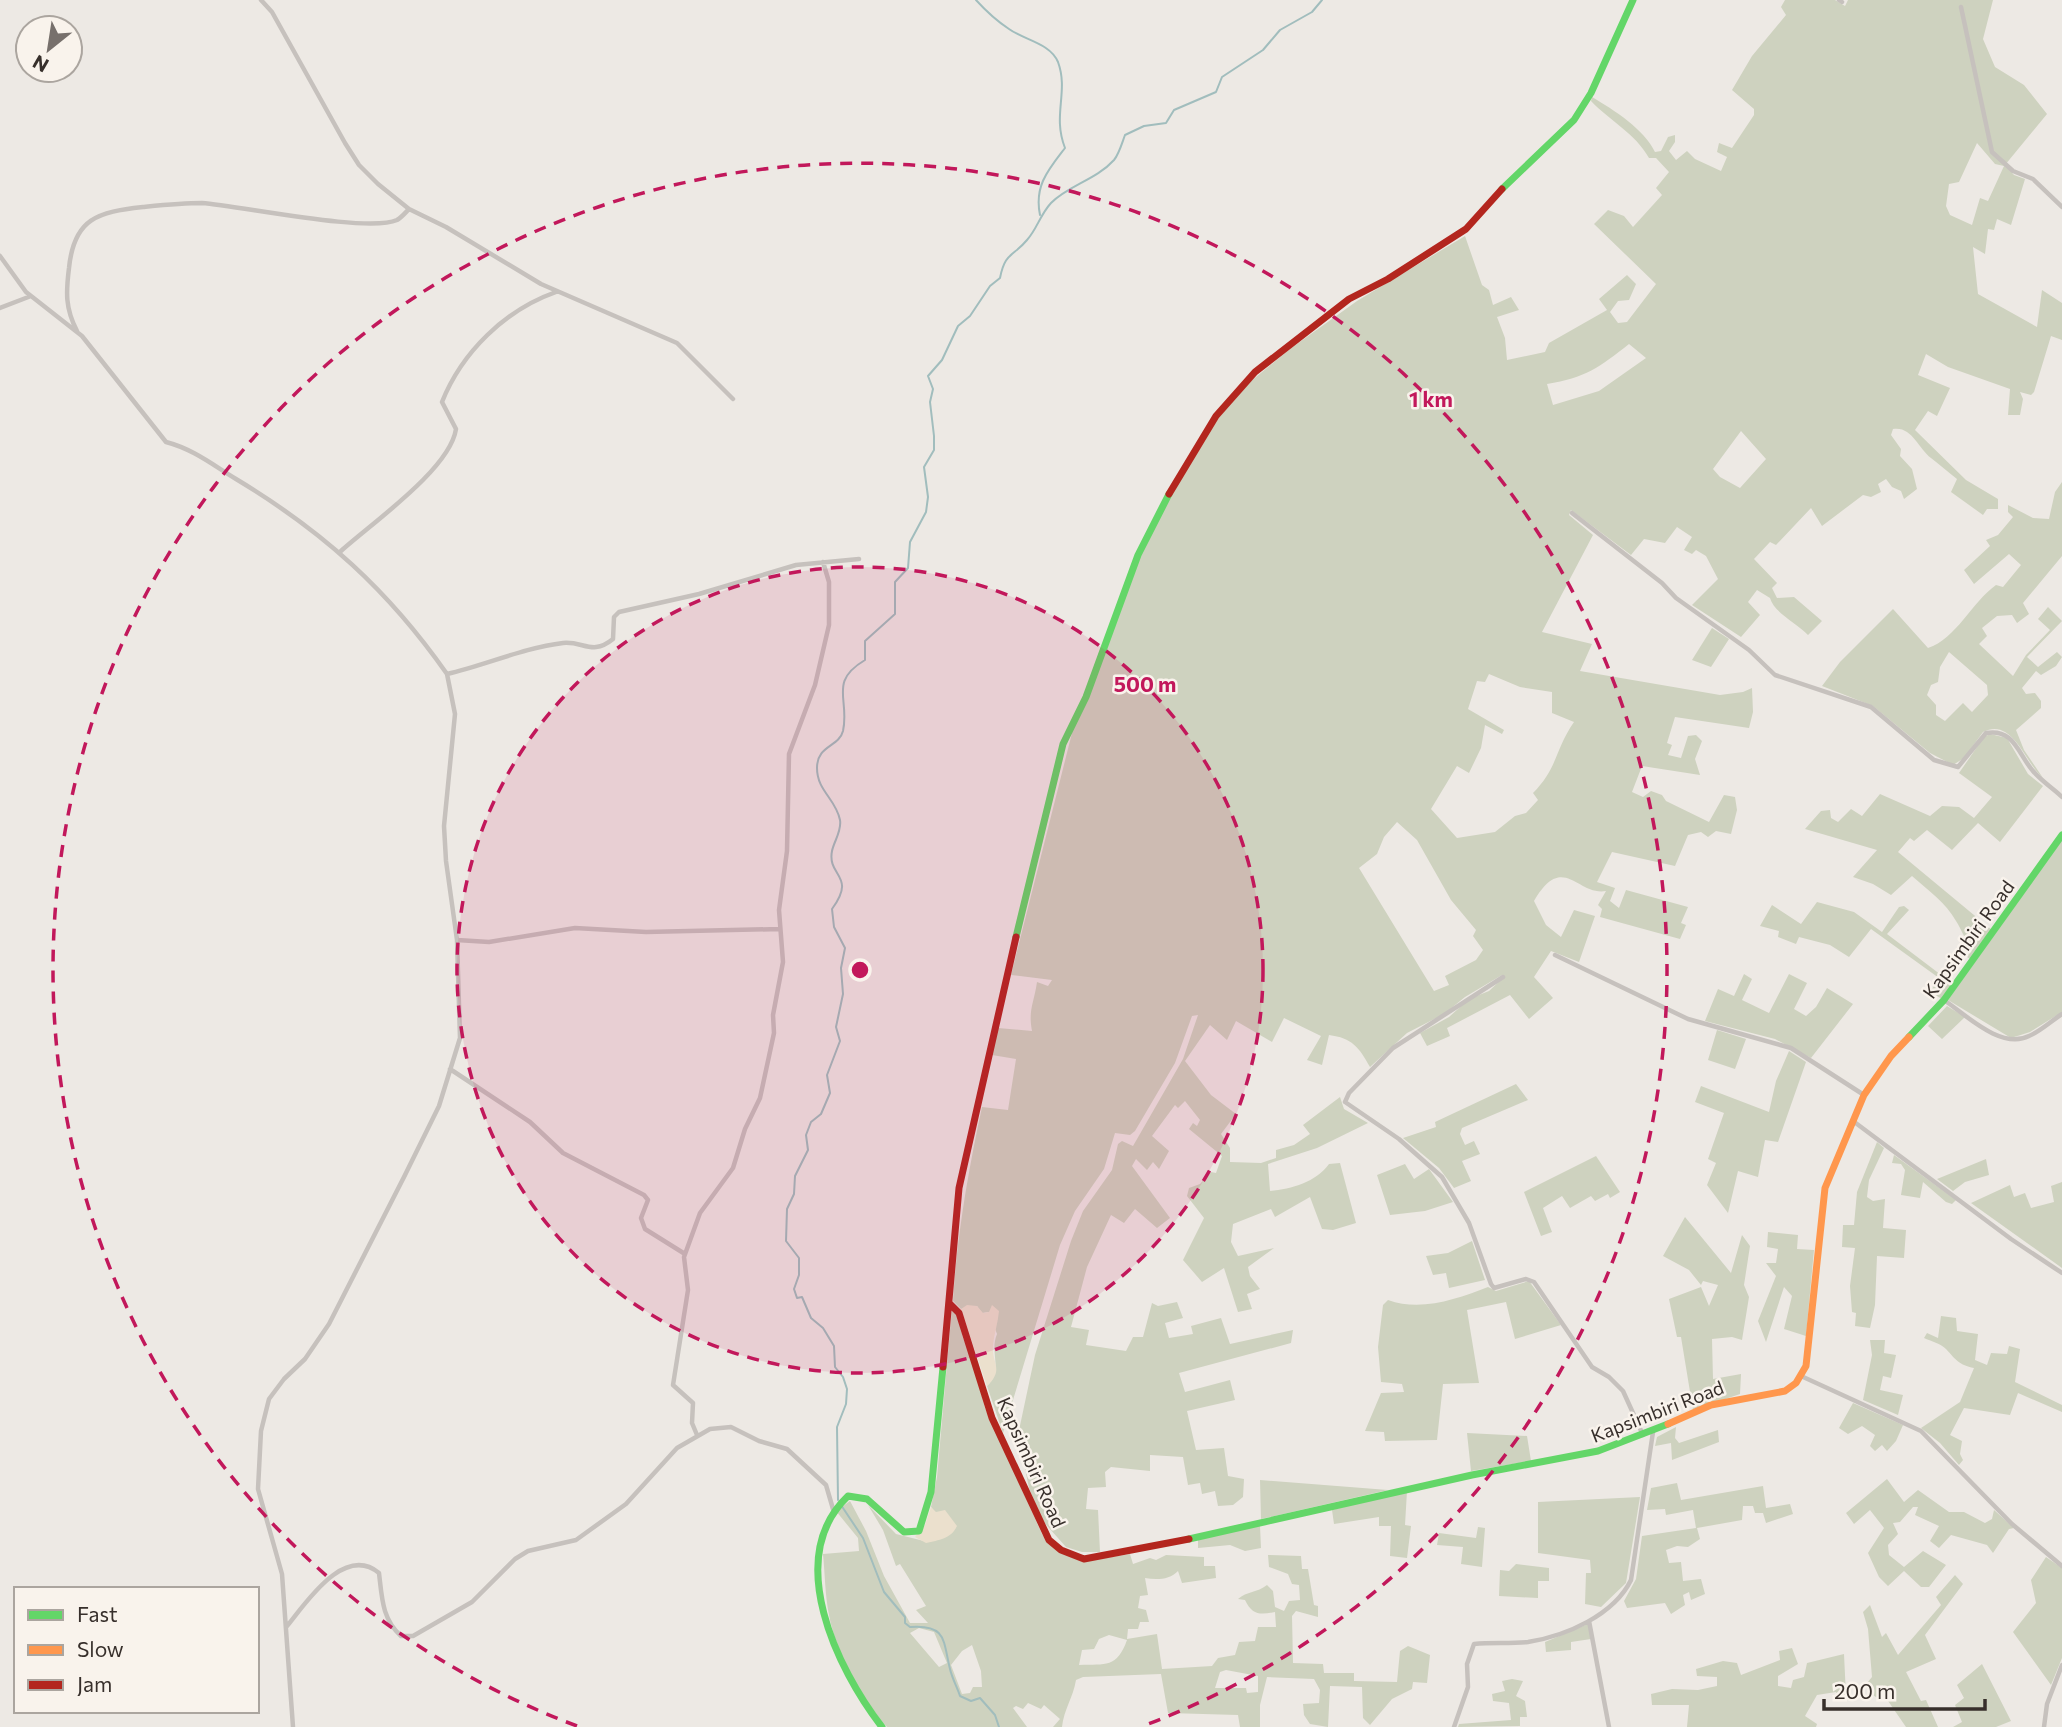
<svg xmlns="http://www.w3.org/2000/svg" width="2062" height="1727" font-family="Commissioner,sans-serif">
	<style>
		.green { fill: #ced2bf; fill-rule: evenodd }
		.sand { fill: #ebe0cd }
		.lines { fill: none; stroke-linecap: round; stroke-linejoin: round }
		.stream { stroke: #a1bdbd; stroke-width: 2 }
		.street { stroke: #c6c1bd; stroke-width: 4.5 }
		.fast { stroke: #63d668; stroke-width: 7 }
		.slow { stroke: #ff974d; stroke-width: 7 }
		.jam { stroke: #b3261e; stroke-width: 7 }
		.ring { fill: none; stroke: #c2185b; stroke-width: 3.5; stroke-dasharray: 12 9 }
		.labels { text-anchor: middle; dominant-baseline: central; stroke-width: 5; stroke-linejoin: round; paint-order: stroke }
		.street-label { font-size: 19px; fill: #372f2b; stroke: #f9f3ec }
		.centre { fill: #c2185b; stroke: #f9f3ec; stroke-width: 3.5 }
		.ring-label { font-size: 21px; text-anchor: middle; font-weight: bold; fill: #c2185b; stroke: #f9f3ec; stroke-width: 5; stroke-linejoin: round; paint-order: stroke }
	</style>
	<rect width="100%" height="100%" fill="#ede9e4"/>
	<path class="green" d="M1785 0H1835L1845 6 1848 0H1993L1983 39 1995 67 2024 85 2047 114 2005 165 2014 175 2025 179 2011 225 1997 219 1994 230 1988 229 1985 254 1973 247 1978 294 2037 327 2042 290 2062 303V340L2051 336 2034 392 2031 395 2020 392 2023 399 2020 415H2008L2010 389 1948 367 1926 354 1918 375 1950 388 1937 416 1928 411 1915 430 1966 480 1998 499V509H1987L1983 515 1951 492 1957 479C1948 472 1940 465 1931 458 1918 448 1912 426 1893 429L1891 435 1901 449 1900 456 1912 469 1917 489 1904 499 1901 491 1892 487 1886 479 1878 484 1881 492 1871 497 1863 495 1822 526 1811 508 1776 545 1770 542 1754 559 1777 583 1772 588 1777 598 1794 597 1822 621 1808 635C1797 623 1774 613 1770 598L1757 590 1748 602 1760 615 1741 637 1692 605 1718 579 1706 556 1696 550 1692 554 1684 550 1692 537 1677 527 1665 543 1644 539 1631 555 1571 510 1569 515 1593 535 1542 632 1592 644 1580 671 1720 695 1743 692 1752 688 1753 712 1749 728 1675 717 1667 743 1672 745 1668 755 1681 758 1688 736 1696 735 1702 741 1695 759 1700 775 1642 766 1632 792 1643 797 1651 791 1662 795 1666 801 1709 822 1724 795 1735 797 1737 810 1731 834 1716 831 1708 837 1701 832 1688 835 1675 866 1612 852 1597 882 1615 888 1610 901 1619 908 1626 890 1688 907 1681 923 1686 925 1680 939 1600 917 1602 909 1598 905 1606 891C1577 896 1563 851 1534 901L1546 925 1561 937 1574 910 1595 916 1579 962 1551 951 1534 977 1553 998 1529 1019 1510 995 1447 1028 1450 1036 1427 1046 1420 1033 1449 1017 1469 999 1489 991 1504 977 1502 975 1465 997 1444 1014 1407 1033 1370 1067C1359 1047 1352 1038 1329 1035L1322 1065 1307 1060 1321 1036 1284 1018 1272 1042 1236 1021 1227 1040 1210 1025 1185 1061 1211 1095 1236 1114 1221 1134 1230 1148V1162L1261 1163 1276 1158V1150L1294 1145 1310 1134 1303 1125 1340 1097 1344 1109 1368 1123 1317 1148 1268 1164 1270 1191C1292 1189 1316 1182 1329 1164L1340 1163 1356 1223 1333 1230 1322 1229 1310 1197 1275 1217 1271 1209 1233 1224 1231 1242 1238 1256 1274 1248 1248 1267 1250 1276 1260 1289 1247 1294 1252 1309 1238 1312 1224 1268 1202 1282 1183 1260 1204 1218 1187 1196 1189 1188 1200 1184 1211 1172 1216 1173 1222 1156 1189 1129 1193 1123 1197 1126 1200 1120 1185 1101 1178 1108 1175 1105 1152 1136 1169 1151 1159 1169 1153 1162 1147 1170 1136 1159 1132 1166 1170 1218 1157 1228 1135 1209 1124 1223 1111 1215 1087 1267 1071 1327 1089 1330 1086 1345 1126 1351 1133 1337H1143L1152 1303 1158 1306 1177 1302 1183 1318 1165 1323 1169 1338 1193 1334 1191 1326 1221 1318 1230 1344 1293 1330 1291 1343 1179 1373 1185 1392 1230 1380 1235 1400 1187 1411 1196 1450 1224 1448 1228 1476 1244 1479 1243 1497 1233 1505 1218 1506 1215 1491 1202 1494 1200 1483 1188 1485 1183 1457 1150 1455V1471L1111 1467 1105 1472 1106 1487 1088 1488 1086 1509 1098 1510 1100 1552H1082L1066 1547 1041 1519 1029 1488 1018 1435 1035 1355 1071 1241 1083 1211 1112 1170 1118 1144 1122 1141 1133 1146 1183 1059 1198 1015 1192 1016 1175 1063 1135 1131 1130 1135 1115 1133 1104 1169 1075 1211 1060 1245 1003 1433 987 1386C1004 1370 989 1353 997 1334L989 1312 982 1313 977 1306 961 1309 953 1301C957 1235 968 1172 982 1107L1008 1110 1016 1059 992 1055 998 1028 1032 1031C1028 1010 1034 1003 1037 982L1048 986 1052 980 1011 975 1074 725 1105 638 1159 512 1203 437 1244 387 1290 349 1357 301 1465 236 1482 285 1489 290 1493 305 1511 297 1519 310 1497 317 1505 338 1507 360 1545 352 1549 343 1607 310 1599 299 1627 275 1636 284 1629 300 1618 301 1610 312 1618 323 1627 322 1656 284 1594 224 1608 210 1624 216 1633 227 1662 195 1656 188 1669 172 1656 158H1649C1635 133 1610 121 1591 101L1592 97C1614 110 1644 129 1655 152L1661 151 1668 137 1675 135V142L1669 151 1676 160 1687 151 1695 159 1721 171 1727 157 1717 152 1719 143 1732 148 1754 115V109L1732 90 1752 56 1786 15 1781 7ZM1977 143 1995 164 2004 166 1988 201 1980 198 1972 225 1950 215 1946 206 1949 184 1959 182ZM1629 344 1646 358 1599 391 1553 405 1547 384C1585 378 1600 367 1629 344ZM1741 431 1766 459 1740 488 1720 477 1713 469ZM1489 674 1520 687 1552 692V713L1574 722C1555 749 1558 768 1533 793L1538 800 1526 813 1515 816 1495 832 1457 838 1431 809 1457 766 1469 773 1481 748 1485 725 1502 734 1504 730 1468 709 1477 681 1485 682ZM1397 822 1417 840 1451 900 1476 930 1473 936 1483 950 1476 960 1445 976 1449 985 1434 991 1359 868 1377 854 1384 837Z
		M2062 482V556L2023 603 2029 614 2017 623 2012 615 1997 616 1982 628 1987 636 1979 644 2013 676 2026 655 2050 630 2038 619 2048 607 2062 621 2027 657 2038 667 2057 652 2062 657 2056 666 2041 675 2036 671 2022 688 2026 694 2035 693 2041 701V708L2016 730 2024 750 2043 778C2025 763 2013 717 1983 732L1964 758 1953 765 1930 753 1873 706 1822 686 1840 662 1893 609 1928 648C1956 639 1972 602 1996 585L2003 587 2021 565 2009 554 1974 584 1964 570 1990 546 1986 540 1998 535 2013 517 2008 512V505L2033 518 2049 519 2055 492ZM1949 652 1987 685 1988 695 1972 712 1963 703 1945 721 1936 715V705L1927 695 1931 685 1938 682 1940 667Z
		M1712 628 1729 639 1711 667 1692 660Z
		M1990 734 2007 738 2028 774 2043 786 2000 842 1978 823 1952 850 1927 830 1914 841 1910 838 1898 852 1992 930 1970 959 1964 955 1971 945C1963 937 1962 930 1956 921 1946 903 1928 890 1912 876L1891 895 1873 884 1853 877 1877 850 1805 829 1821 811 1830 810 1831 818 1838 822 1851 809 1862 816 1880 794 1930 816 1942 806 1959 807 1974 818 1992 797 1959 773 1984 737Z
		M2062 840V1012L2030 1032 2011 1038 1948 1000Z
		M1817 902 1854 912 1882 932 1899 907 1904 906 1909 910 1887 934 1953 984 1942 999 1930 992 1939 978 1871 929 1849 957 1830 945 1799 937 1796 944 1778 937 1779 931 1760 926 1772 905 1801 924Z
		M1744 974 1752 979 1742 1000 1769 1013 1789 974 1807 983 1794 1009 1806 1016 1816 1007 1827 988 1853 1004 1811 1058 1775 1039 1705 1021 1718 989 1734 996Z
		M1947 1006 1965 1017 1942 1039 1928 1026Z
		M1717 1030 1746 1039 1735 1069 1708 1060Z
		M1789 1051 1806 1062 1778 1142 1765 1140 1758 1177 1738 1171 1728 1213 1707 1185 1716 1163 1708 1159 1724 1113 1695 1102 1701 1086 1769 1112 1776 1081Z
		M1516 1084 1528 1100 1462 1128 1460 1134 1465 1145 1474 1141 1480 1154 1462 1161 1471 1181 1454 1188 1439 1168 1403 1138 1436 1127 1435 1122Z
		M1877 1142 1884 1148 1869 1180 1867 1197 1873 1201 1885 1199 1883 1228 1906 1230 1904 1258 1877 1256 1875 1305 1870 1328 1855 1326 1856 1313 1852 1312 1850 1286 1855 1248 1842 1247 1843 1225H1854L1857 1192Z
		M1894 1155 1956 1200 1952 1204 1946 1202 1923 1182 1920 1198 1901 1195 1905 1170 1901 1164 1892 1163Z
		M1596 1156 1620 1192 1610 1198 1608 1194 1595 1201 1591 1196 1570 1208 1562 1196 1543 1208 1552 1232 1541 1236 1524 1192Z
		M1986 1159 1989 1175 1965 1182 1953 1191 1937 1179Z
		M1405 1164 1414 1179 1429 1169 1453 1202 1425 1211 1390 1215 1377 1175Z
		M2062 1182V1268L1971 1203 2010 1185 2014 1197 2025 1193 2031 1208 2054 1202 2051 1186Z
		M1685 1217 1731 1273 1742 1235 1750 1246 1744 1285 1749 1297 1742 1340 1732 1337 1712 1339 1713 1379 1741 1374 1740 1394 1693 1410 1681 1337H1677L1669 1299 1701 1287 1709 1306 1718 1285 1703 1281 1701 1285 1689 1270 1663 1256Z
		M1768 1232 1798 1235 1797 1249 1814 1250 1806 1336 1784 1329 1792 1296 1784 1287 1766 1342 1758 1321 1776 1276 1766 1263H1776L1778 1249 1767 1247Z
		M1472 1241 1485 1280 1449 1288 1446 1273 1433 1275 1426 1256 1448 1253Z
		M1529 1281 1561 1325 1515 1339 1506 1302 1467 1310 1479 1383 1443 1384 1437 1440 1385 1441 1384 1432 1365 1431 1381 1393 1404 1392 1402 1384 1381 1382 1378 1347 1383 1305 1388 1300C1421 1312 1457 1299 1488 1287L1496 1291Z
		M952 1308 958 1317 963 1338 972 1357 985 1408 1042 1534C1067 1566 1094 1560 1130 1554L1133 1564 1150 1558 1156 1560 1166 1555 1204 1557V1566H1215L1216 1578 1182 1583 1178 1571C1170 1580 1156 1580 1145 1578L1148 1595 1140 1596 1138 1608 1146 1610 1149 1622H1140L1138 1629H1128L1127 1639 1157 1634 1162 1669 1212 1666 1218 1658 1235 1655 1239 1642 1255 1641 1258 1627H1276L1275 1612C1260 1615 1252 1615 1245 1600L1238 1599C1247 1591 1257 1593 1267 1585L1273 1591 1275 1607 1284 1611 1289 1601 1300 1600 1299 1585 1292 1584 1288 1574 1269 1567 1268 1555 1301 1556 1302 1569H1308L1314 1605 1318 1606V1617L1296 1611 1292 1616 1293 1663 1323 1664 1324 1673H1354V1681L1397 1682 1400 1651 1408 1646 1430 1655 1427 1683 1413 1682 1412 1689 1392 1699 1370 1725 1363 1718 1362 1687 1330 1686 1328 1727 1310 1724 1304 1715 1303 1704 1319 1703 1320 1690 1314 1679 1267 1677 1260 1705V1727H1240L1238 1715 1168 1713 1161 1674 1083 1677 1076 1680C1073 1698 1064 1709 1062 1727H1053L1060 1719 1044 1705 1041 1709 1028 1703 1023 1709 1016 1706 1013 1708 1027 1727H887C862 1698 836 1653 829 1615 825 1595 825 1574 823 1554L859 1551 858 1538 836 1511 850 1501 866 1531 884 1576 910 1623H928L916 1610 926 1606 900 1564 896 1566 883 1530 868 1505 896 1534 924 1541 935 1512 931 1507 937 1477ZM919 1628 934 1632 947 1663 939 1667 910 1633ZM1109 1635 1127 1640C1117 1668 1106 1664 1079 1665L1082 1650 1094 1649 1099 1639ZM972 1645 981 1671 982 1687H973L970 1693 962 1694 951 1665 962 1651ZM1226 1670 1258 1676V1692L1247 1693 1246 1688H1215L1220 1672Z
		M1941 1316 1956 1318 1957 1331 1978 1334 1975 1360 1987 1365 1991 1353 2007 1354 2009 1346 2020 1349 2015 1382 2062 1405V1412L2018 1393 2010 1415 1964 1408 1950 1435 1962 1441 1960 1454 1963 1460 1959 1465 1940 1443 1921 1428 1960 1402 1974 1368C1959 1365 1956 1360 1946 1349 1941 1344 1931 1341 1924 1338L1927 1333 1938 1338Z
		M1870 1340H1885L1884 1353 1896 1355 1891 1378 1883 1376 1880 1390 1903 1395 1898 1415 1863 1400 1872 1355Z
		M1853 1403 1903 1425 1896 1441 1887 1451 1882 1445 1875 1451 1870 1446 1875 1435 1862 1426 1848 1434 1839 1428Z
		M1676 1427 1675 1438 1679 1443 1718 1430 1719 1442 1672 1460 1671 1443 1655 1446 1657 1437Z
		M1467 1433 1527 1436 1531 1461 1471 1471Z
		M1887 1479 1904 1502 1918 1490 1949 1512H1964L1985 1523 1992 1519 1994 1510 2014 1528 2009 1529 1993 1553 1987 1545 1951 1535 1939 1548 1930 1541 1939 1526 1915 1515 1918 1507H1913L1900 1522 1893 1523 1898 1534 1888 1545 1889 1555 1904 1567 1923 1551 1946 1565 1929 1587H1921L1904 1571 1888 1586 1879 1577 1868 1553 1884 1528 1870 1510 1854 1524 1846 1513Z
		M1260 1480 1388 1490 1261 1519Z
		M1677 1483 1681 1500 1763 1486 1766 1508 1790 1504 1793 1514 1766 1523 1763 1513H1755L1753 1506H1743L1742 1520 1697 1528 1700 1539 1688 1547 1677 1546 1666 1550 1669 1563 1681 1562 1683 1581 1701 1579 1705 1594 1691 1600 1689 1592 1683 1595 1685 1605 1671 1614 1665 1603 1627 1608 1624 1601 1636 1579 1642 1536 1696 1528 1693 1510 1666 1515 1665 1509 1647 1510 1651 1488Z
		M1407 1491 1405 1525 1411 1526 1407 1558 1390 1556 1391 1526H1379V1517L1334 1524 1332 1510Z
		M1640 1497 1626 1583 1601 1607 1585 1604 1586 1573H1591L1590 1560 1538 1553V1502Z
		M1260 1526 1261 1548 1245 1551 1230 1545 1198 1548V1537Z
		M1478 1527 1485 1528 1482 1567 1461 1564 1463 1547 1437 1545 1439 1533 1476 1538Z
		M2046 1557 2062 1568V1658L2051 1685 2013 1632 2036 1603 2031 1580Z
		M1516 1564 1549 1568V1581H1538V1598L1499 1596 1500 1570 1509 1571Z
		M1955 1575 1963 1584 1925 1635 1936 1659 1906 1672 1921 1701 1926 1700 1938 1727H1906L1886 1698 1881 1700 1871 1694 1867 1683 1872 1677 1868 1629 1863 1612 1870 1605 1882 1637 1886 1633 1898 1655 1941 1605 1936 1597Z
		M1588 1624 1591 1639 1571 1642V1650L1546 1652 1545 1642Z
		M1792 1648 1798 1664 1778 1676V1686L1791 1688 1793 1680 1804 1677 1807 1663 1844 1654 1846 1696 1838 1697 1836 1692 1817 1695 1805 1716 1817 1724 1816 1727H1687L1689 1705H1652L1651 1694 1672 1689 1698 1690 1717 1686V1677L1697 1676 1696 1669 1723 1661 1737 1663 1741 1675 1780 1660 1779 1651Z
		M1982 1664 2011 1721 1996 1727H1953L1962 1722 1955 1705 1964 1698 1957 1685Z
		M1512 1679 1523 1681 1516 1696 1525 1701 1527 1717H1520V1726L1458 1727 1459 1724 1511 1720 1509 1703 1493 1701 1492 1694 1505 1691 1502 1681Z"/>
	<path class="sand" d="M967 1305 977 1306 983 1313 989 1312 992 1305 999 1311C998 1323 994 1334 993 1345 991 1363 1005 1369 987 1386L961 1309Z
		M931 1507 936 1512 945 1510 957 1526C951 1539 939 1540 926 1543L915 1537 925 1525Z"/>
	<g class="lines">
		<path class="stream" d="M976 0C986 11 997 21 1009 29 1024 40 1050 43 1058 62 1069 92 1052 115 1065 148 1048 170 1034 186 1040 215
			M838 1500 837 1427 846 1404 847 1389 843 1377 835 1367 834 1346 823 1328 811 1318 802 1297 797 1298 794 1289 799 1275V1258L786 1241 787 1209 794 1194 795 1176 808 1150 806 1135 811 1122 821 1114 830 1093 827 1075 840 1041 836 1027 843 994 841 968 845 948 834 927 832 909C857 875 827 877 832 851 834 841 842 831 840 820 836 799 817 791 817 768 817 745 839 747 843 731 850 699 828 682 865 660V641L895 614V582L908 568 910 542 926 512 928 497 924 467 934 450V436L930 402 933 389 928 376 942 360 958 326 970 316 990 286 1000 278C1005 252 1013 257 1027 240 1037 229 1040 215 1051 203 1069 185 1096 180 1114 160 1119 154 1122 143 1125 135L1144 126 1166 123 1174 110 1216 92 1222 77 1263 50 1280 30 1312 12 1322 0
			M841 1505 863 1538 884 1592 905 1617V1623L910 1627C947 1624 943 1641 950 1669 952 1678 957 1687 960 1696L971 1701 980 1698 995 1715 999 1727"/>
		<path class="street" d="M261 0 272 12 345 143 359 165 378 184 409 209 446 227 541 284 677 343 733 399
			M1839 0 1842 2
			M1961 7 1992 152 2013 171 2033 179 2062 207
			M0 256 26 292 82 336 166 442C193 449 213 465 236 479 324 532 388 590 447 674L455 714 444 826 446 861 457 940 460 1038 439 1106 404 1177 329 1324 305 1359 284 1379 269 1399 261 1431 258 1489 282 1574 293 1727
			M0 308 31 296
			M77 331C65 308 66 292 69 268 74 218 98 212 143 207 163 205 182 203 202 203 241 206 368 233 397 220 402 217 406 212 409 209
			M1572 513 1662 583 1676 598 1749 650 1775 675 1871 707 1934 760 1958 767 1986 733C2014 728 2018 754 2033 771 2041 781 2053 788 2062 797
			M341 551C372 523 450 469 456 429L442 402C462 352 505 310 556 292
			M447 674C486 665 523 648 563 643 584 641 592 656 613 639L614 617 619 612 699 594 796 565 859 559
			M457 940 489 942 575 928 646 932 779 929
			M1555 955 1688 1019 1791 1048 1864 1095
			M1503 977 1393 1048 1349 1093 1345 1102 1399 1139 1442 1177 1469 1223 1491 1284 1494 1288 1526 1279 1534 1282 1592 1367 1609 1377 1623 1391 1643 1435
			M1944 1000C1966 1015 2001 1050 2029 1036 2041 1031 2051 1021 2062 1014
			M450 1069 530 1122 563 1153 644 1195 648 1200 641 1218 645 1229 685 1254
			M1853 1121 2011 1239 2062 1273
			M1801 1376 1921 1431 2012 1524 2062 1566
			M697 1435 692 1423 693 1403 673 1385 688 1290 684 1257 700 1213 733 1168 745 1129 760 1098 774 1033 773 1015 783 962 779 910 787 851 789 754 815 685 829 625V582L823 562
			M1589 1621 1609 1727
			M287 1626C306 1603 344 1544 379 1573 382 1598 382 1619 401 1636H413L472 1602 515 1559 528 1551 576 1540 626 1504 677 1448 710 1429 731 1427 759 1441 787 1449 826 1485 833 1509
			M1454 1727 1468 1687 1467 1664 1474 1644C1492 1642 1510 1644 1528 1642 1566 1636 1614 1615 1631 1580L1653 1432
			M2044 1727 2047 1704 2062 1665"/>
		<path class="fast" d="M1502 189 1574 120 1591 93 1633 0
			M1016 937 1063 744 1086 697 1138 555 1169 494
			M1909 1037 1944 1000 2062 835
			M1189 1539 1472 1475 1598 1451 1668 1424
			M882 1727C837 1669 783 1558 848 1496L867 1499 904 1532 919 1531 931 1492 943 1367"/>
		<path class="slow" d="M1668 1424 1711 1405 1785 1391 1796 1383 1806 1366 1825 1188 1864 1095 1891 1056 1909 1037"/>
		<path class="jam" d="M1169 494 1216 416 1255 372 1349 299 1388 279 1466 229 1502 189
			M949 1303 959 1313 992 1418 1049 1540 1061 1550 1084 1559 1189 1539
			M943 1367 959 1188 1016 937"/>
	</g>
	<circle cx="860" cy="970" r="403" fill="#c2185b" fill-opacity=".12"/>
	<g class="ring">
		<circle cx="860" cy="970" r="403"/>
		<path d="M577 1726A807 807 0 1 1 1143 1726"/>
	</g>
	<g class="labels">
		<g class="street-label">
			<text transform="translate(1968 939) rotate(-54)">Kapsimbiri Road</text>
			<text transform="translate(1657 1411) rotate(-21)">Kapsimbiri Road</text>
			<text transform="translate(1032 1462) rotate(66)">Kapsimbiri Road</text>
		</g>
	</g>
	<circle cx="860" cy="970" r="10" class="centre"/>
	<g class="ring-label">
		<text x="1431" y="407">1 km</text>
		<text x="1145" y="692">500 m</text>
	</g>
	<rect x="14" y="1587" width="245" height="126" fill="#f9f3ec" stroke="#aba59f" stroke-width="2"/>
	<rect x="28" y="1610" width="35" height="10" fill="#63d668" stroke="#aba59f" stroke-width="2"/>
	<text x="77" y="1622" font-size="21" fill="#372f2b">Fast</text>
	<rect x="28" y="1645" width="35" height="10" fill="#ff974d" stroke="#aba59f" stroke-width="2"/>
	<text x="77" y="1657" font-size="21" fill="#372f2b">Slow</text>
	<rect x="28" y="1680" width="35" height="10" fill="#b3261e" stroke="#aba59f" stroke-width="2"/>
	<text x="77" y="1692" font-size="21" fill="#372f2b">Jam</text>
	<g transform="translate(49 49) rotate(210)"><circle r="33" fill="#f9f3ec" stroke="#aba59f" stroke-width="2"/>
	<path d="M0-5L12 26L0 18L-12 26Z" fill="#77706c"/>
	<text y="-10" font-size="19" font-weight="bold" text-anchor="middle" fill="#372f2b">N</text>
	</g>
	<path d="M1824 1699v10h161v-10" fill="none" stroke="#372f2b" stroke-width="3.5"/>
	<text x="1834" y="1699" font-size="21" fill="#372f2b" stroke="#f9f3ec" stroke-width="5" paint-order="stroke">200 m</text>
</svg>
